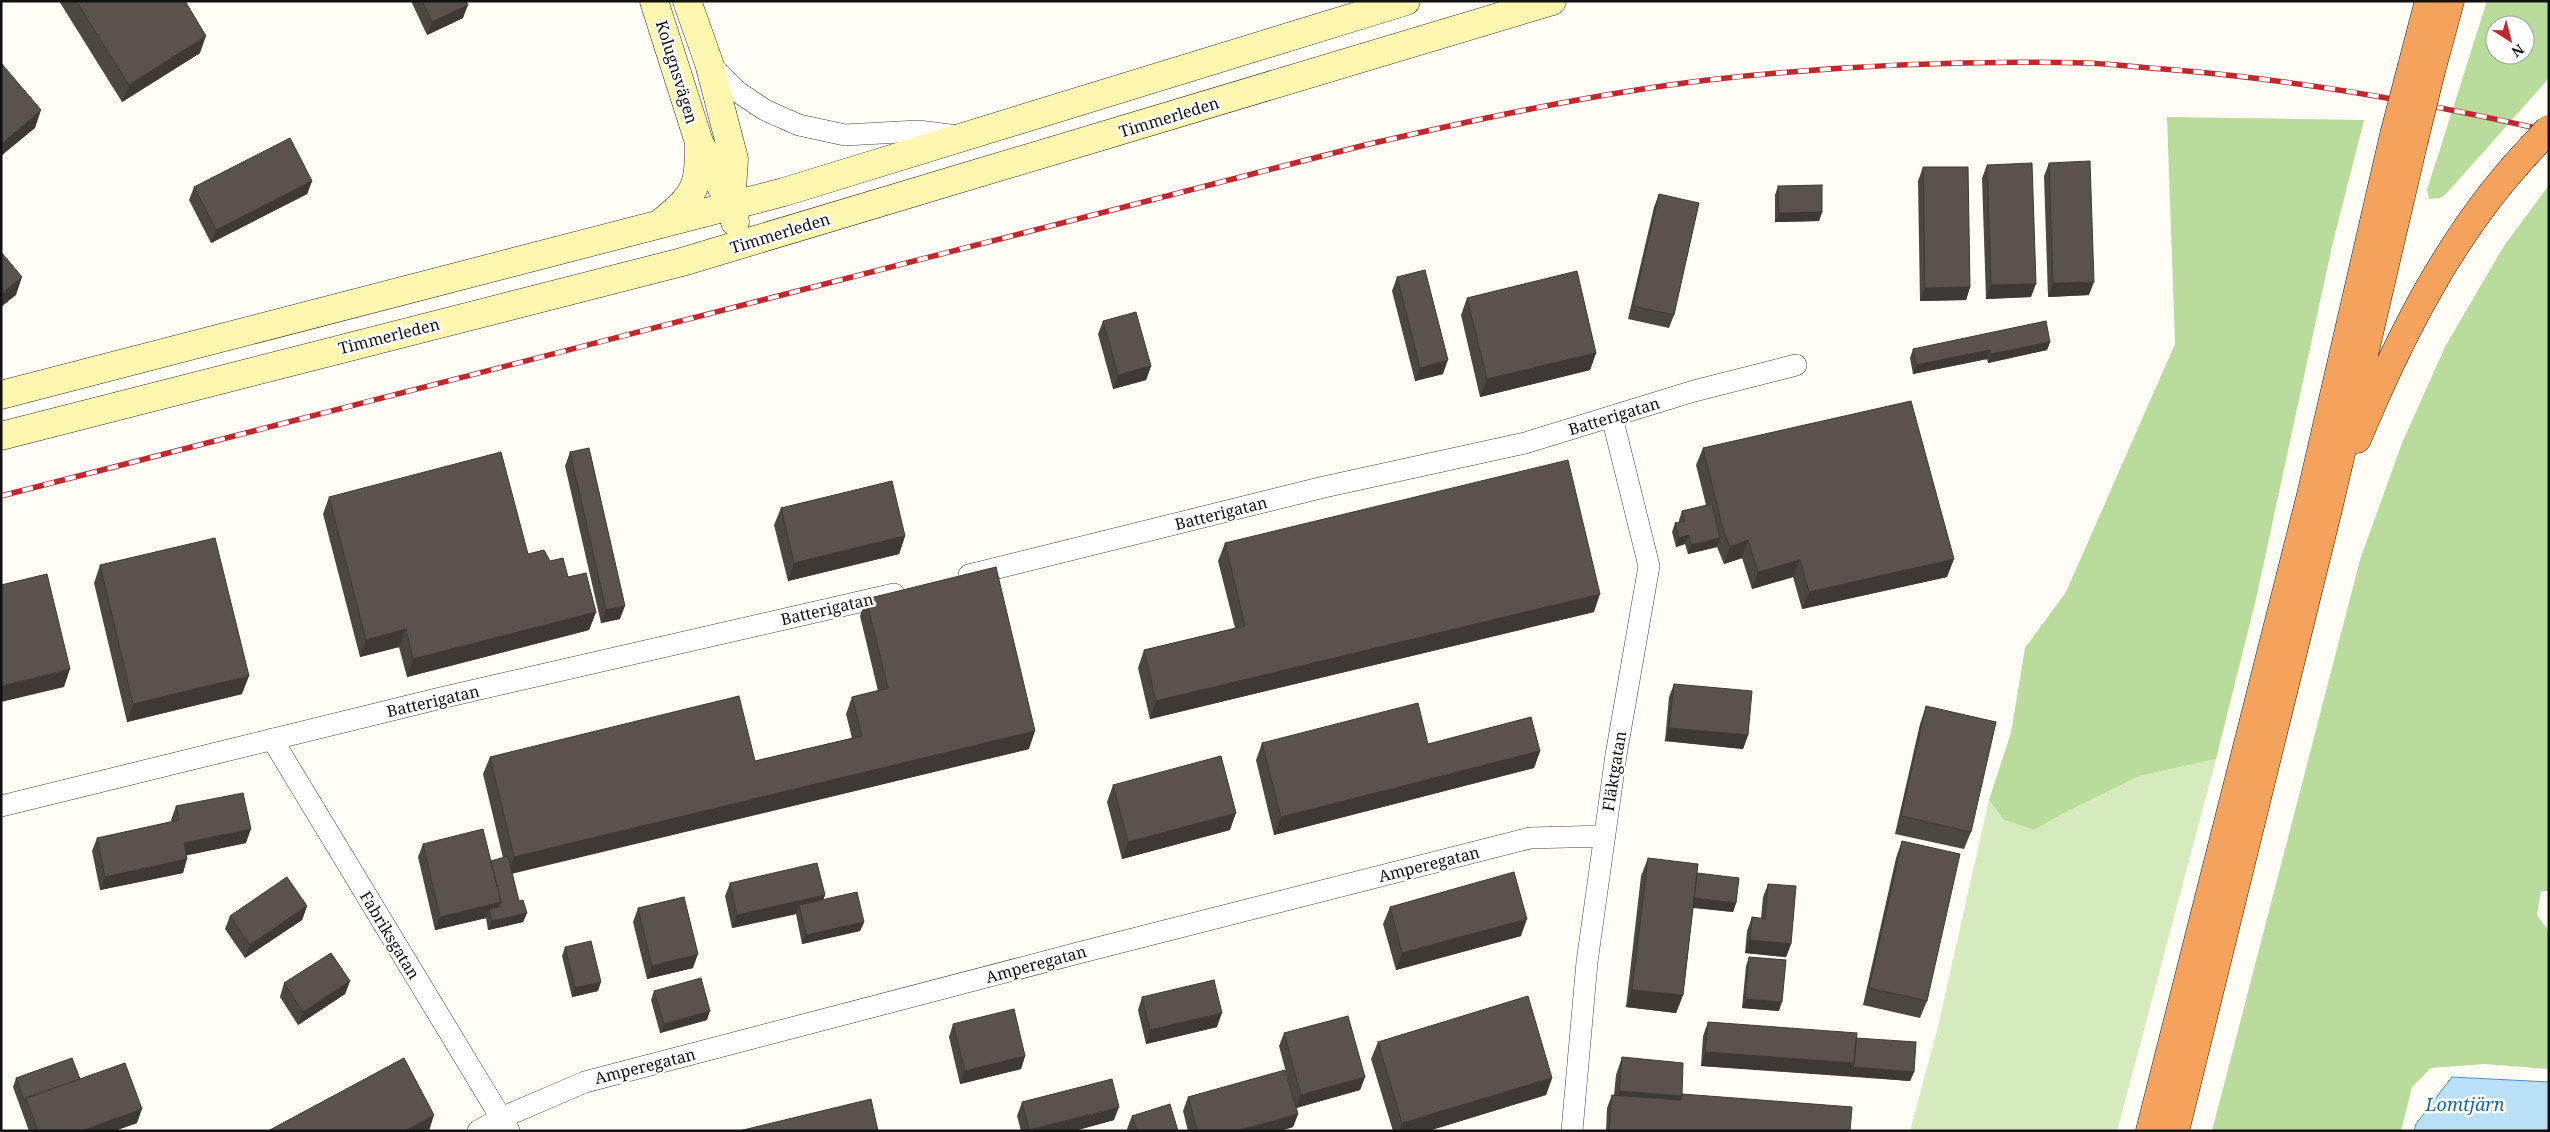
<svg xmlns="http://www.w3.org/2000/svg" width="2550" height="1132" font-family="'Noto Serif',serif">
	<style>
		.green { fill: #d5ebbd }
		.forest { fill: #b9dc9c; fill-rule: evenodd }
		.water { fill: #b9e0f7; stroke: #3f96cf }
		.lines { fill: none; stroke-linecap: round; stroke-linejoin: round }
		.street-casing { stroke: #444; stroke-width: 22 }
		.secondary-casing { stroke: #333; stroke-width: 29 }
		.highway-casing { stroke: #222; stroke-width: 29 }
		.street { stroke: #fff; stroke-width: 21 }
		.secondary { stroke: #fff6b0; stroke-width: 28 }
		.highway { stroke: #f5a25d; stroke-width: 28 }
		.rail-casing { stroke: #c4262e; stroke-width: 5.5 }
		.rail { stroke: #fff; stroke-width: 4; stroke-dasharray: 11; stroke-linecap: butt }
		.highway-bridge-casing { stroke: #222; stroke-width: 29; stroke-linecap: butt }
		.highway-bridge { stroke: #f5a25d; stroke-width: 28 }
		.wall { fill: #4d4742 }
		.shaded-wall { fill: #3f3936 }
		.building { fill: #5a524d; stroke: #3f3936 }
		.labels { text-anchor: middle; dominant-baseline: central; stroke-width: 5; stroke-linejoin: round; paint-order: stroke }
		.street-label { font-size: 16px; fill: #111; stroke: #fff }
		.water-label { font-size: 18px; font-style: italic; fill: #1768a6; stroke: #fff }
	</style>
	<rect width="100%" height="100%" fill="#fffdf5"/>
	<path class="green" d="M2216 759 2117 1131H1910L1937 1031 1989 800 2004 820 2034 830 2068 811 2139 776Z"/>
	<path class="forest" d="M2487 1H2549V78L2446 194 2440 198 2429 199 2427 190ZM2495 25H2525V55H2495Z
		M2167 117 2364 120 2332 246 2256 599 2216 759 2139 776 2068 811 2034 830 2004 820 1989 800 2011 733 2025 648 2066 592 2175 344Z
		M2549 185V891H2541L2537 915 2549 931V1069L2484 1064 2431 1068 2412 1087 2401 1131H2212L2360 560 2402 443 2446 345 2504 246Z"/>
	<path class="water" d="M2452 1077 2549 1082V1131H2414L2416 1124Z"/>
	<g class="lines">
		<defs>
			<path id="street" d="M709 63 738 92 765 110 799 125 845 135 918 131 958 136
				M969 575 1324 487 1525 443 1694 391 1796 365
				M272 739 509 1131
				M1 806 445 697 894 594
				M478 1131 501 1118 585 1082 1082 952 1530 838 1605 836
				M1572 1131 1587 962 1616 755 1649 566 1612 417"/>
			<path id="secondary" d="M654 1 699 142 731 206 735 222
				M687 1 709 63 734 159 731 204
				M661 223C695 194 699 189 699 144
				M1 395 784 192 1406 1
				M1 436 682 262 1552 1"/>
			<path id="highway" d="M2412 66 2429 1
				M2431 71 2450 1
				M2357 439C2399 338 2449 238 2523 157
				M2150 1131 2311 495 2394 135
				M2175 1131 2328 509 2414 140"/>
		</defs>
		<use href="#street" class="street-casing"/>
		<use href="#secondary" class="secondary-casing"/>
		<use href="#highway" class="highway-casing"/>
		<use href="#street" class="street"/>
		<use href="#secondary" class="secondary"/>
		<use href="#highway" class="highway"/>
		<defs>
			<path id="rail" d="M1 496 1365 145C1478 119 1592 94 1708 80 1833 66 1960 60 2086 63 2111 64 2138 67 2163 69 2293 79 2422 102 2549 131"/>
		</defs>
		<use href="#rail" class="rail-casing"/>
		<use href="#rail" class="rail"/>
		<defs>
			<path id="highway-bridge" d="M2394 135 2412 66
				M2414 140 2431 71
				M2523 157 2549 129"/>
		</defs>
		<use href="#highway-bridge" class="highway-bridge-casing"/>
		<use href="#highway-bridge" class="highway-bridge"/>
	</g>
	<path class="wall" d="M59 1H185L200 53 122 102Z
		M411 1H466L463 18 427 35Z
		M2049 163 2089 295 2048 297 2044 176Z
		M1987 165 2031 297 1986 299 1982 178Z
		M1923 167 1970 287 1966 300 1920 301 1918 181Z
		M312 181 307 194 211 243 189 200 194 187Z
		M1778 186 1822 212 1819 221 1775 222V195Z
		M1659 194 1674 315 1669 328 1628 319 1654 207Z
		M1397 277 1443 374 1415 381 1392 291Z
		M1467 298 1596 353 1590 370 1480 397 1461 315Z
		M1103 321 1151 366 1146 380 1113 389 1098 334Z
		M2050 342 2047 350 1988 363 1987 359 1913 374 1910 358 1913 349Z
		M1703 448 1947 577 1802 609 1793 577 1752 589 1742 558 1724 564 1717 547 1688 554 1685 544 1676 547 1672 532 1675 523 1679 522V520L1682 511 1706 505 1696 465Z
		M570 452 620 619 601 623 565 466Z
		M329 497 550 561 568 577 596 612 589 630 407 677 399 647 360 657 323 514Z
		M781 508 905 536 899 554 788 581 774 525Z
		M1225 543 1594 612 1150 719 1138 668 1144 650 1235 628 1218 561Z
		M100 565 242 694 127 722 94 583Z
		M866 599 1029 749 512 873 519 901 527 913 523 922 488 930 486 918 435 930 418 857 423 844 491 861 503 858 483 774 490 757 755 761 852 738 846 714 852 697 878 691 860 616Z
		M1674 684 1748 735 1743 749 1665 741 1669 697Z
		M1926 706 1971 832 1964 849 1895 834 1920 724Z
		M1262 743 1428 744 1540 751 1534 768 1274 835 1256 760Z
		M1113 785 1230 830 1122 859 1107 802Z
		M176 806 246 843 187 855 183 873 100 890 92 851 97 838 172 822 171 820Z
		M1902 841 1927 1001 1920 1018 1863 1005 1896 858Z
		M1648 858 1697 873 1736 903 1733 912 1693 908 1683 995 1676 1013 1626 1007 1641 876Z
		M730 883 825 895 823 900 864 922 860 931 802 944 796 914 732 928 725 896Z
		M1768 884 1791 944 1786 957 1745 953 1747 931 1752 917 1761 918 1763 897Z
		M307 906 302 920 245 958 225 929 230 916Z
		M1390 907 1521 936 1396 970 1383 924Z
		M638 908 693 968 647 979 633 922Z
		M565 947 598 991 572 997 562 956Z
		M1749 957 1779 1011 1742 1008 1746 966Z
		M350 981 345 994 298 1025 280 997 284 983Z
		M654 991 707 1020 660 1033 651 1000Z
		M1142 997 1217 1027 1146 1044 1138 1010Z
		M1708 1022 1856 1038 1914 1072 1910 1081 1701 1066 1703 1036Z
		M953 1024 1025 1056 1021 1069 960 1084 949 1037Z
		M1284 1033 1365 1077 1360 1090 1296 1108 1298 1114 1293 1127 1280 1131H1188L1183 1111 1188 1097 1290 1087 1279 1046Z
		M1378 1042 1552 1078 1546 1095 1428 1131H1393L1371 1059Z
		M1622 1057 1682 1094 1850 1131H1606L1607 1108 1612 1095H1614L1616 1075Z
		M16 1078 80 1079 137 1123 114 1131H29L13 1087Z
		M1022 1102 1114 1120 1074 1131H1021L1017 1116Z
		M1132 1116 1178 1131H1128L1127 1129Z"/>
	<path class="shaded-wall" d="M468 5 463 18 427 35 432 22Z
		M206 36 200 53 122 102 129 85Z
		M41 110 35 128 1 156V144Z
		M312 181 307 194 211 243 216 230Z
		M1822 212 1819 221 1775 222 1779 213Z
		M22 277 16 295 1 307V294Z
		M2094 282 2089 295 2048 297 2053 283Z
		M2036 284 2031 297 1986 299 1991 285Z
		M1970 287 1966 300 1920 301 1925 288Z
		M2050 342 2047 350 1988 363 1991 354Z
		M1990 350 1987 359 1913 374 1916 365Z
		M1596 353 1590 370 1480 397 1487 379Z
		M1448 360 1443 374 1415 381 1420 368Z
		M1151 366 1146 380 1113 389 1118 375Z
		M1689 535 1685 544 1676 547 1679 538Z
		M905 536 899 554 788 581 794 563Z
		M1720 538 1717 547 1688 554 1691 545Z
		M1748 540 1742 558 1724 564 1730 547Z
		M1954 559 1947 577 1802 609 1809 592Z
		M1800 560 1793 577 1752 589 1758 572Z
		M1600 594 1594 612 1150 719 1156 701Z
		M625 606 620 619 601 623 606 610Z
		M596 612 589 630 407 677 413 659Z
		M406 629 399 647 360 657 366 640Z
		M70 669 64 687 1 702V686Z
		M249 676 242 694 127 722 133 704Z
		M1669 728 1748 735 1743 749 1665 741Z
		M1035 731 1029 749 507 875 514 857Z
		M1540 751 1534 768 1274 835 1281 817Z
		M1236 813 1230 830 1122 859 1128 842Z
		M251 829 246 843 179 857 184 843Z
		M187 859 183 873 100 890 105 877Z
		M825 895 820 908 799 905 796 914 732 928 737 915Z
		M1692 898 1736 903 1733 912 1689 907Z
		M501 902 496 916 489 909 486 918 435 930 440 917Z
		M307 906 302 920 245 958 250 945Z
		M527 913 523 922 488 930 492 921Z
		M1527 919 1521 936 1396 970 1402 953Z
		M864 922 860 931 802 944 806 935Z
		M1750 940 1791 944 1786 957 1745 953Z
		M698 954 693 968 647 979 652 966Z
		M350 981 345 994 298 1025 303 1012Z
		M601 982 598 991 572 997 575 988Z
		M1632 990 1683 995 1676 1013 1626 1007Z
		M1745 999 1782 1002 1779 1011 1742 1008Z
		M710 1011 707 1020 660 1033 664 1024Z
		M1222 1013 1217 1027 1146 1044 1150 1030Z
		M1705 1052 1854 1063 1849 1076 1701 1066Z
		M1025 1056 1021 1069 960 1084 965 1071Z
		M1853 1067 1914 1072 1910 1081 1849 1076Z
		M1365 1077 1360 1090 1296 1108 1301 1095Z
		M1552 1078 1546 1095 1428 1131H1399L1402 1123Z
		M1619 1091 1682 1096 1676 1113 1613 1109Z
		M1119 1107 1114 1120 1074 1131H1029Z
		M142 1109 137 1123 114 1131H82Z
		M1298 1114 1293 1127 1280 1131H1237Z
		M434 1115 429 1131H405Z"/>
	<path class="building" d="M76 1H185L206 36 129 85Z
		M422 1H466L468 5 432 22Z
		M1 63 41 110 1 144Z
		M290 138 312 181 216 230 194 187Z
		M2090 161 2094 282 2053 283 2049 163Z
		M2032 163 2036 284 1991 285 1987 165Z
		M1923 167H1968L1970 287 1925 288Z
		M1822 185V212L1779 213 1778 186Z
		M1659 194 1699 203 1674 315 1633 306Z
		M1 252 22 277 1 294Z
		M1425 270 1448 360 1420 368 1397 277Z
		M1577 271 1596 353 1487 379 1467 298Z
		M1136 312 1151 366 1118 375 1103 321Z
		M2046 321 2050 342 1991 354 1990 350 1916 365 1913 349Z
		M1911 401 1954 559 1809 592 1800 560 1758 572 1748 540 1730 547 1723 529 1703 448Z
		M589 448 625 606 606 610 570 452Z
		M501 452 528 554 544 550 550 561 563 558 568 577 586 573 596 612 413 659 406 629 366 640 329 497Z
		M1568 460 1600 594 1156 701 1144 650 1245 626 1225 543Z
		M892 481 905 536 794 563 781 508Z
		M1712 504 1720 538 1691 545 1689 535 1679 538 1675 523 1685 521 1682 511Z
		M215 538 249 676 133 704 100 565Z
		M996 567 1035 731 514 857 490 757 739 696 755 761 862 736 852 697 888 688 866 599Z
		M47 574 70 669 1 686V585Z
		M1674 684 1752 691 1748 735 1669 728Z
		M1418 703 1428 744 1531 717 1540 751 1281 817 1262 743Z
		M1926 706 1996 722 1971 832 1901 816Z
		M1221 756 1236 813 1128 842 1113 785Z
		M243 793 251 829 184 843 187 859 105 877 97 838 179 820 176 806Z
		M483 829 501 902 440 917 423 844Z
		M1902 841 1960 854 1927 1001 1869 988Z
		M508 856 519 901 523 900 527 913 492 921 489 909 499 907 501 902 491 861Z
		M1648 858 1698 864 1683 995 1632 990Z
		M817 863 825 895 737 915 730 883Z
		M1514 872 1527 919 1402 953 1390 907Z
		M1697 873 1739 878 1736 903 1694 898Z
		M287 877 307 906 250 945 230 916Z
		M1768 884 1796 886 1791 944 1750 940 1752 917 1765 919Z
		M857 892 864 922 806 935 799 905Z
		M684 897 698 954 652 966 638 908Z
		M591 941 601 982 575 988 565 947Z
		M331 953 350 981 303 1012 284 983Z
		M1749 957 1786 960 1782 1002 1745 999Z
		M701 978 710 1011 664 1024 654 991Z
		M1214 980 1222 1013 1150 1030 1142 997Z
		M1528 996 1552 1078 1402 1123 1378 1042Z
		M1014 1009 1025 1056 965 1071 953 1024Z
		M1348 1016 1365 1077 1301 1095 1284 1033Z
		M1708 1022 1857 1033 1854 1063 1705 1052Z
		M1856 1038 1916 1042 1914 1072 1853 1067 1854 1063Z
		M1622 1057 1683 1063 1682 1096 1619 1091Z
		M72 1058 80 1079 26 1098 25 1102 16 1078Z
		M404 1058 434 1115 405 1131H268Z
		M125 1063 142 1109 82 1131H38L26 1098Z
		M1285 1070 1298 1114 1237 1131H1197L1188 1097Z
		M1112 1079 1119 1107 1029 1130 1022 1102Z
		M1682 1094 1852 1107 1850 1131H1609L1612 1095 1681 1100Z
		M871 1099 878 1131H739Z
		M1170 1104 1178 1131H1137L1132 1116Z"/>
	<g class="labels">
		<g class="street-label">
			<text transform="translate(677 72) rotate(73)">Kolugnsvägen</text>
			<text transform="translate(1169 117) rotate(-17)">Timmerleden</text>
			<text transform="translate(780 233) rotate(-17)">Timmerleden</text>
			<text transform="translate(389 336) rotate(-14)">Timmerleden</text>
			<text transform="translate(1614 416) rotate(-17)">Batterigatan</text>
			<text transform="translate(1221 513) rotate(-14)">Batterigatan</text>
			<text transform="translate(827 609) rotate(-13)">Batterigatan</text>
			<text transform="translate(433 701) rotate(-13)">Batterigatan</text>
			<text transform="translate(1614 771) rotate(-81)">Fläktgatan</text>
			<text transform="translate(1429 864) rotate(-14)">Amperegatan</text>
			<text transform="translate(390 935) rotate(59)">Fabriksgatan</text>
			<text transform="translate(1036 964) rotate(-15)">Amperegatan</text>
			<text transform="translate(645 1066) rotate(-14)">Amperegatan</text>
		</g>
		<g class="water-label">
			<text x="2465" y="1104">Lomtjärn</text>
		</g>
	</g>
	<rect width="2550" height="1132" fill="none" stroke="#111111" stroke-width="5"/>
	<g transform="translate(2510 40) rotate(144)"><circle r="24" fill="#ffffff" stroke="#a0a0a0"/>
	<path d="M0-4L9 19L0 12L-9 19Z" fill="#c4262e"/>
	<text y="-8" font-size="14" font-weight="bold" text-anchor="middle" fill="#111111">N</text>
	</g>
</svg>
